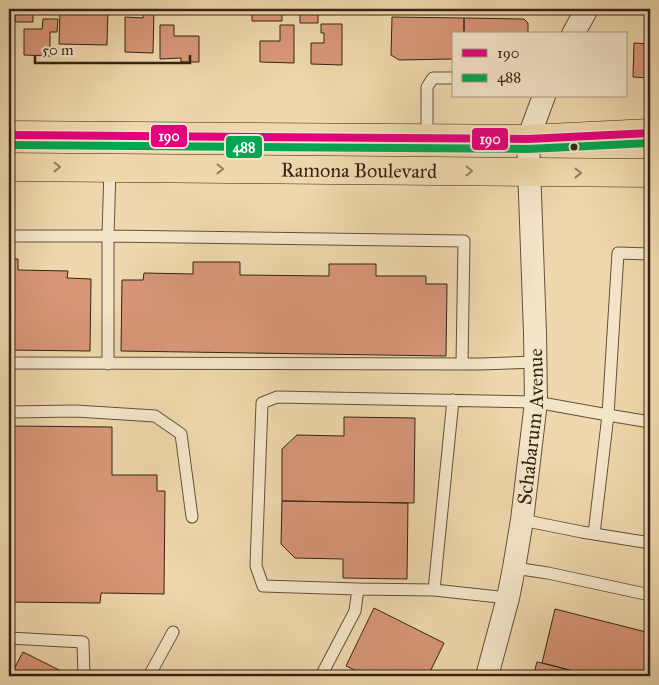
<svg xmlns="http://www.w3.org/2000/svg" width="659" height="685" font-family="'IM FELL Great Primer',serif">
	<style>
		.building { fill: #d89679; stroke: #352415 }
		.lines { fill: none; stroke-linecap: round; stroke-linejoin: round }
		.service-casing { stroke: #63513b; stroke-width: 13 }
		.minor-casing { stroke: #63513b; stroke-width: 24 }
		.primary-casing { stroke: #352415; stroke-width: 29 }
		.service { stroke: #f4e5c9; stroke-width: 11 }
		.minor { stroke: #f4e5c9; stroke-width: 22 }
		.primary { stroke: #eed7ac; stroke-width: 28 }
		.bus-1-casing { stroke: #f4e5c9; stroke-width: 11 }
		.bus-2-casing { stroke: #f4e5c9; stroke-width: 11 }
		.bus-1 { stroke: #e5007d; stroke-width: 8 }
		.bus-2 { stroke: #00a651; stroke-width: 8 }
		.oneway { stroke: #927e60 }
		.bus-dot { fill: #352415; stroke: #f4e5c9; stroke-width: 2 }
		.labels { text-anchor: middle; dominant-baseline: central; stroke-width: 4; stroke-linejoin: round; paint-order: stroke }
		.street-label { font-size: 20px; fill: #352415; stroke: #f4e5c9 }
		.line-badge { stroke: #f4e5c9; stroke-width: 2 }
		.badge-label { font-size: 14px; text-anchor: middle; font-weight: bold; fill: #fff }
	</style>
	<rect width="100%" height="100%" fill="#eed7ac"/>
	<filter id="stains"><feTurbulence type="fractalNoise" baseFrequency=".004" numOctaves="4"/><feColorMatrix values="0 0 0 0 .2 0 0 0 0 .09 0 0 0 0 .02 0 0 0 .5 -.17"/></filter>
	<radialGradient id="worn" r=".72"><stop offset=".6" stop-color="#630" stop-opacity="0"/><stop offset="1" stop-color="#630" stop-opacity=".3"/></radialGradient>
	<path class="building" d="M15 9H33V22H15Z
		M60 9H108L107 45 59 44Z
		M143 9H154L153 53 125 52V17L143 18Z
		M252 9H282V21H252Z
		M300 9H318V23H300Z
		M9 11H13V49H9Z
		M392 17 464 18V34H453V59L399 60 391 55Z
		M464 18 524 19 528 23V34H464Z
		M43 19H58L57 32H50V56L24 55V29H42Z
		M321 24H342V65L311 64V43H324V33H321Z
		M160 25H174V36H199V62H181V58L160 59Z
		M280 25H294V63L260 62V41H280Z
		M634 43 650 44V78L633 77Z
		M9 259H18V270L68 271 67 278 91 279 90 351 9 350Z
		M193 262H240V275L329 276V264H376V276H426V284H447L446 356 121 351 122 280H143L144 273 193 274Z
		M344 417 415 418 414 503 282 501V449L297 435 344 436Z
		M9 426 112 427V475H157V491H165L164 594 101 593 100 603 9 602Z
		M282 501 408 503 407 579 343 578V559L295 558 281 544Z
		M374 608 444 643 428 676H362L363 674 346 666Z
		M555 609 650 633V641L647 652 650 653V676H593L542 663Z
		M23 652 71 676H9V667L14 669Z
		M537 662 542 663 593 676H533Z"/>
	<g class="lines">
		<defs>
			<path id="service" d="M427 139V87L433 78H453
				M110 168 108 236 464 241 462 364
				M9 236H108V364
				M9 363 480 364 536 362
				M9 412 76 411 155 416 181 434 192 517
				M522 520 582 532 650 543
				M594 534 608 415 650 422
				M514 568 548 573 650 595
				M358 589 434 590 453 400
				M434 590 508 598
				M9 638 83 642 84 676
				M149 676 173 632
				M321 676 355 611 358 589 263 586 256 566 262 403 277 397 536 402 608 415 618 253 650 254"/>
			<g id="minor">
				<path d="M573 34 587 9"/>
				<path id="s1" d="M487 676 508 598 514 568 522 520 536 402 535 333 528 139 544 96"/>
			</g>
			<g id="primary">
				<path d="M9 135 528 139 650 133"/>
				<path id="s2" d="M9 167 650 173"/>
			</g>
		</defs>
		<use href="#service" class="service-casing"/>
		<use href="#minor" class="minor-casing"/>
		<use href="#primary" class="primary-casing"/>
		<use href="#service" class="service"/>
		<use href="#minor" class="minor"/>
		<use href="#primary" class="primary"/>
		<defs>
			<path id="bus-1" d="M9 135 528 139 650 133"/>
			<path id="bus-2" d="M9 145 528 149 650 143"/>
		</defs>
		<use href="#bus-1" class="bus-1-casing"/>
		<use href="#bus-2" class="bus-2-casing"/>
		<use href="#bus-1" class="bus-1"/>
		<use href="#bus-2" class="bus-2"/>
	</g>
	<defs><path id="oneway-chevron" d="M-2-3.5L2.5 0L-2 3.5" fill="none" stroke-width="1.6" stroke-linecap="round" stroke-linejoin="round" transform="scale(1.25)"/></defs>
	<g class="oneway">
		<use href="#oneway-chevron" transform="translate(57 167)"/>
		<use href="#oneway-chevron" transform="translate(220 169) rotate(1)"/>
		<use href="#oneway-chevron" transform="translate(469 171) rotate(1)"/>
		<use href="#oneway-chevron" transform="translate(578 173)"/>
	</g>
	<circle class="bus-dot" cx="574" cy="147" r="4.5"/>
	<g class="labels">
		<g class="street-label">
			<text stroke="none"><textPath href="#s2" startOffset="350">Ramona Boulevard</textPath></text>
			<text stroke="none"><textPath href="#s1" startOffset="254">Schabarum Avenue</textPath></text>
		</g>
	</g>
	<g class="line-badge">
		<rect x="150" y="124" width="38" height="24" rx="5" fill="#e5007d"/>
		<rect x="471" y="127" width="38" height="24" rx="5" fill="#e5007d"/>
		<rect x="225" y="135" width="38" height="24" rx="5" fill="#00a651"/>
	</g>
	<g class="badge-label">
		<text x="169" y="141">190</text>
		<text x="490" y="144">190</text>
		<text x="244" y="152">488</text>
	</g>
	<rect width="659" height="685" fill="none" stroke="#eed7ac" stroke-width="30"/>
	<rect x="10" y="10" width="639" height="665" fill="none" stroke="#352415" stroke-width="2.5"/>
	<rect x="15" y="15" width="629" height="655" fill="none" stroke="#352415"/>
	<rect x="452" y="32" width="175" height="65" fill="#f4e5c9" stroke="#a89881"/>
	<rect x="462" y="49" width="25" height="8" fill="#e5007d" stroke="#a89881"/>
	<text x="497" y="58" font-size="15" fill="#352415">190</text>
	<rect x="462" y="74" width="25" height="8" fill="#00a651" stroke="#a89881"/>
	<text x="497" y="82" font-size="15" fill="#352415">488</text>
	<path d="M35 55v8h155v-8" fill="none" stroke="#352415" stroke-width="2.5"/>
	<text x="42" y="55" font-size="15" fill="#352415" stroke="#f4e5c9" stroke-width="4" paint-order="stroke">50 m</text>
	<rect width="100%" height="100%" filter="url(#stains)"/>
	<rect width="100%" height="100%" fill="url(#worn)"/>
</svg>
